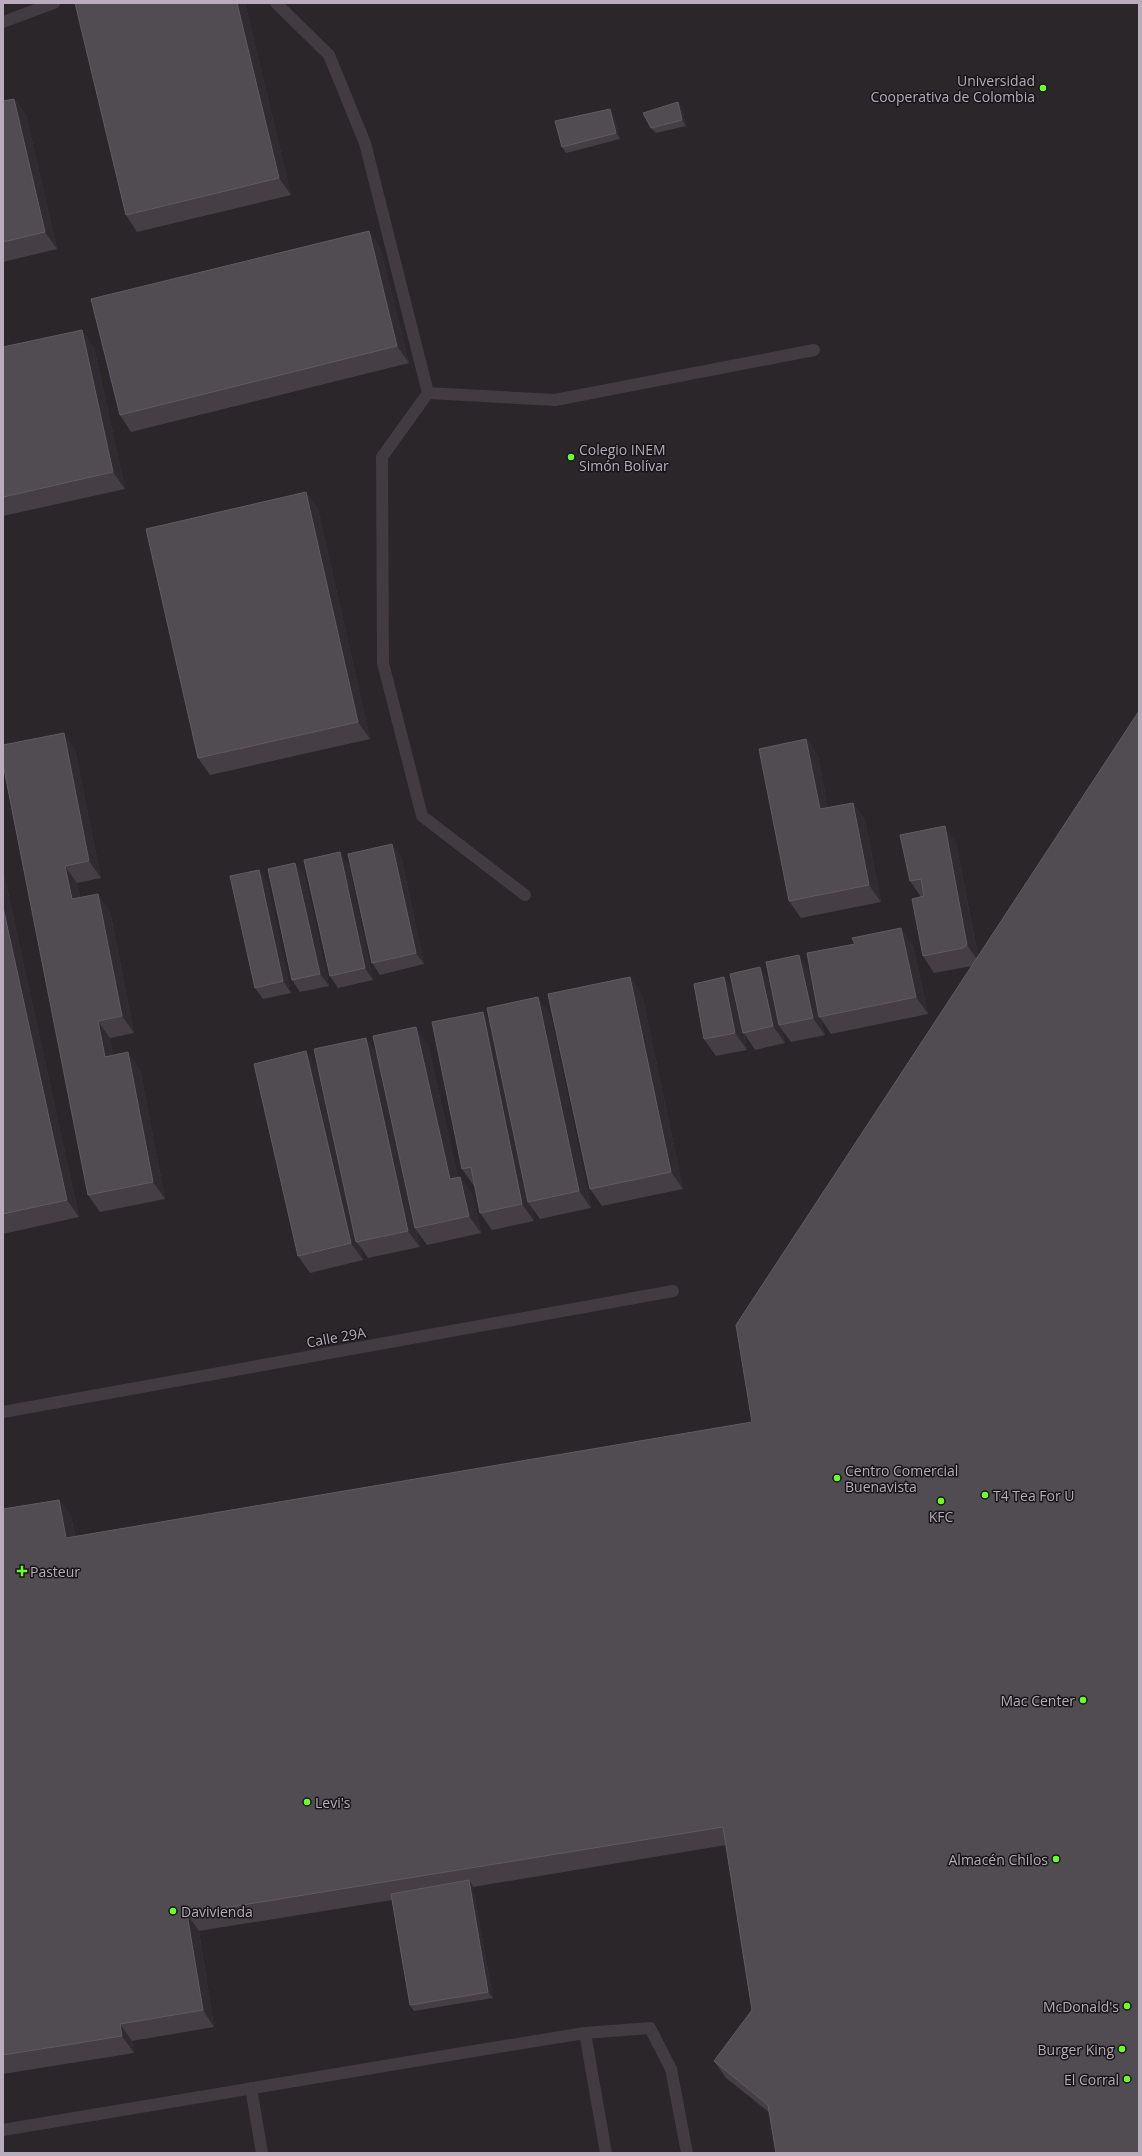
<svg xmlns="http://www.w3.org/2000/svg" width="1142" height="2156" font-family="'Open Sans',sans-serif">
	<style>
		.built { fill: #2a262a }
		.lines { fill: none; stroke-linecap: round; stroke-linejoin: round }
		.minor { stroke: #423b42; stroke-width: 12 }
		.wall { fill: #453f45 }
		.shaded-wall { fill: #302b30 }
		.building { fill: #514b52; stroke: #625a63 }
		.poi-dot { fill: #6cff30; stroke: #181518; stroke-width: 1.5 }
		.labels { text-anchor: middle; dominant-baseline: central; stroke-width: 3; stroke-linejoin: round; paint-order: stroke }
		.poi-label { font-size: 14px; fill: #b9acbd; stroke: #181518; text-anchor: end }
		.street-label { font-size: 14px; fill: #b9acbd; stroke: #181518 }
	</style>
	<rect width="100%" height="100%" fill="#1d1a1d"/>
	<path class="built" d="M3 3H1139V2153H3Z"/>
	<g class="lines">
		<path class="minor" d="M276 3 329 55 365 143 428 393 382 457 383 663 422 816 525 895
			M3 22 54 3
			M428 393 555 400 814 350
			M3 1412 673 1291
			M585 2033 606 2153
			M251 2088 262 2153
			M3 2130 480 2050 585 2033 650 2028 671 2069 687 2153"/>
	</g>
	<path class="wall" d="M75 3H245L291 195 137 232 126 215Z
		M14 99 26 115 57 249 3 262V101Z
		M678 102 682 108 686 126 656 133 651 128Z
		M614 115 620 139 566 153 562 147Z
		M369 231 380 248 409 363 131 432 120 415Z
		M3 347H94L125 489 3 516Z
		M306 492 318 509 370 739 210 775 198 758Z
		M806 739 818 756 828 808 853 803 865 820 881 902 801 918 789 901Z
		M75 750 101 878 77 883 80 897 110 911 134 1033 110 1038 113 1056 140 1069 165 1199 100 1212 88 1195 3 764Z
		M956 843 978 956 770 2113 726 2078 714 2061 752 2010 726 1845 473 1887 493 1998 414 2011 410 2005 392 1900 199 1931 214 2027 132 2041 134 2053 3 2074V1509L59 1500 71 1516 75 1537 752 1422 972 966 934 973 923 956 921 897 910 881Z
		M401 856 424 964 380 975 372 963Z
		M348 864 373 980 338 988 330 976Z
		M3 870 79 1217 3 1234Z
		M259 870 267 882 291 993 263 999 255 988Z
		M304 874 329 986 300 992 292 980Z
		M913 945 928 1014 831 1034 821 1019 825 1035 791 1042 782 1030 785 1043 755 1050 744 1033 747 1050 716 1056 704 1039 724 977 734 991 770 981Z
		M630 977 642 994 683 1189 602 1206 590 1189Z
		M550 1014 591 1208 540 1219 532 1208 534 1221 492 1230 480 1213 475 1185 474 1186 462 1169 490 1021Z
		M428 1044 458 1178 460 1177 472 1194 481 1233 427 1245 416 1230 420 1247 368 1258 360 1246 363 1260 310 1273 298 1256 318 1068 376 1052Z"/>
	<path class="shaded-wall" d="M237 3H245L291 195 279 178Z
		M14 99 26 115 57 249 45 232Z
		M678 102 682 108 686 126 682 120Z
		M610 109 614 115 620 139 616 133Z
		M369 231 380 248 409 363 397 346Z
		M82 330 94 347 125 489 113 472Z
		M306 492 318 509 370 739 358 722Z
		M64 733 75 750 101 878 89 861Z
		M806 739 818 756 832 826 820 809Z
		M853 803 865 820 881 902 869 885Z
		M945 826 956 843 979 962 967 945Z
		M392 844 401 856 424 964 416 953Z
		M340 852 348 864 373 980 365 968Z
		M295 863 304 874 329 986 320 974Z
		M65 866 77 883 84 916 72 899Z
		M3 870 79 1217 67 1200 3 907Z
		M259 870 267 882 291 993 283 981Z
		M98 894 110 911 134 1033 122 1016Z
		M901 928 913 945 928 1014 916 997Z
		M799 955 811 972 819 1017 821 1019 825 1035 813 1018Z
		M760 967 771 983 779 1025 782 1030 785 1043 773 1026Z
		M630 977 642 994 683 1189 671 1172Z
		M724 977 736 994 747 1050 735 1033Z
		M538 997 550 1014 591 1208 579 1191Z
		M483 1012 495 1028 528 1202 532 1208 534 1221 522 1204Z
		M98 1021 110 1038 117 1074 105 1057Z
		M416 1027 428 1044 462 1196 450 1179Z
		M366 1038 378 1055 415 1228 416 1230 420 1247 408 1231Z
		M306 1051 318 1068 356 1242 360 1246 363 1260 351 1243Z
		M128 1052 140 1069 165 1199 153 1182Z
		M460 1177 472 1194 481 1233 469 1216Z
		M59 1500 71 1516 78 1555 66 1538Z
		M469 1880 473 1886 493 1998 488 1992Z
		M187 1914 199 1931 214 2027 203 2010Z
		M120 2024 132 2041 134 2053 122 2036Z"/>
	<path class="building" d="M75 3H237L279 178 126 215Z
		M14 99 45 232 3 242V101Z
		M678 102 682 120 651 128 643 113Z
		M610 109 616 133 562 147 555 121Z
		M369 231 397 346 120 415 91 299Z
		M82 330 113 472 3 497V347Z
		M306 492 358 722 198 758 146 529Z
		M1139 711V2153H776L768 2105 714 2061 752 2010 723 1827 187 1914 203 2010 120 2024 122 2036 3 2055V1509L59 1500 66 1538 752 1422 736 1325Z
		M64 733 89 861 65 866 72 899 98 894 122 1016 98 1021 105 1057 128 1052 153 1182 88 1195 3 764V745Z
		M806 739 820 809 853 803 869 885 789 901 759 749Z
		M945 826 967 945 963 948 923 956 912 899 924 896 921 879 910 881 900 835Z
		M392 844 416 953 372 963 348 854Z
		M340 852 365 968 330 976 304 860Z
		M295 863 320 974 292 980 268 869Z
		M259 870 283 981 255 988 230 876Z
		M3 907 67 1200 3 1214Z
		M901 928 916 997 819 1017 807 953 855 944 852 938Z
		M799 955 813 1018 779 1025 766 962Z
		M760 967 773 1026 743 1033 730 974Z
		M630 977 671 1172 590 1189 548 994Z
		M724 977 735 1033 704 1039 694 984Z
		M538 997 579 1191 528 1202 487 1008Z
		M483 1012 522 1204 480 1213 471 1167 462 1169 432 1022Z
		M416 1027 450 1179 460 1177 469 1216 415 1228 373 1036Z
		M366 1038 408 1231 356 1242 314 1049Z
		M306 1051 351 1243 298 1256 254 1064Z
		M469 1880 488 1992 410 2005 391 1894Z"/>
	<g class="poi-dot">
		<circle cx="1043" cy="88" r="4"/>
		<circle cx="571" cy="457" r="4"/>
		<circle cx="837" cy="1478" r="4"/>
		<circle cx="985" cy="1495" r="4"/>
		<circle cx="941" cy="1501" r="4"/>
		<path d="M20 1565h4v4h4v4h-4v4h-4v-4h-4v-4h4z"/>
		<circle cx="1083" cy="1700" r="4"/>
		<circle cx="307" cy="1802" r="4"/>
		<circle cx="1056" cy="1859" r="4"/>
		<circle cx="173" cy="1911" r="4"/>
		<circle cx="1127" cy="2006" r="4"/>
		<circle cx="1122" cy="2049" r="4"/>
		<circle cx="1127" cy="2079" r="4"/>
	</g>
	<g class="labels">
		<g class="poi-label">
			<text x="1035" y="80">Universidad<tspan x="1035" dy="16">Cooperativa de Colombia</tspan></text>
			<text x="579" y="449" text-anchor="start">Colegio INEM<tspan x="579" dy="16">Simón Bolívar</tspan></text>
			<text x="845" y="1470" text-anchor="start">Centro Comercial<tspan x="845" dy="16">Buenavista</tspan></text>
			<text x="993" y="1495" text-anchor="start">T4 Tea For U</text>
			<text x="941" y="1516" text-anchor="middle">KFC</text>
			<text x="30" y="1571" text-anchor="start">Pasteur</text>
			<text x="1075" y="1700">Mac Center</text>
			<text x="315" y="1802" text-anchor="start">Levi's</text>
			<text x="1048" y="1859">Almacén Chilos</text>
			<text x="181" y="1911" text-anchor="start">Davivienda</text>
			<text x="1119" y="2006">McDonald's</text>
			<text x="1114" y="2049">Burger King</text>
			<text x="1119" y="2079">El Corral</text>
		</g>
		<g class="street-label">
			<text transform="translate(336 1337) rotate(-10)">Calle 29A</text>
		</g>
	</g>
	<rect width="1142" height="2156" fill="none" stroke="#b9acbd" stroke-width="8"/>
</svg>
